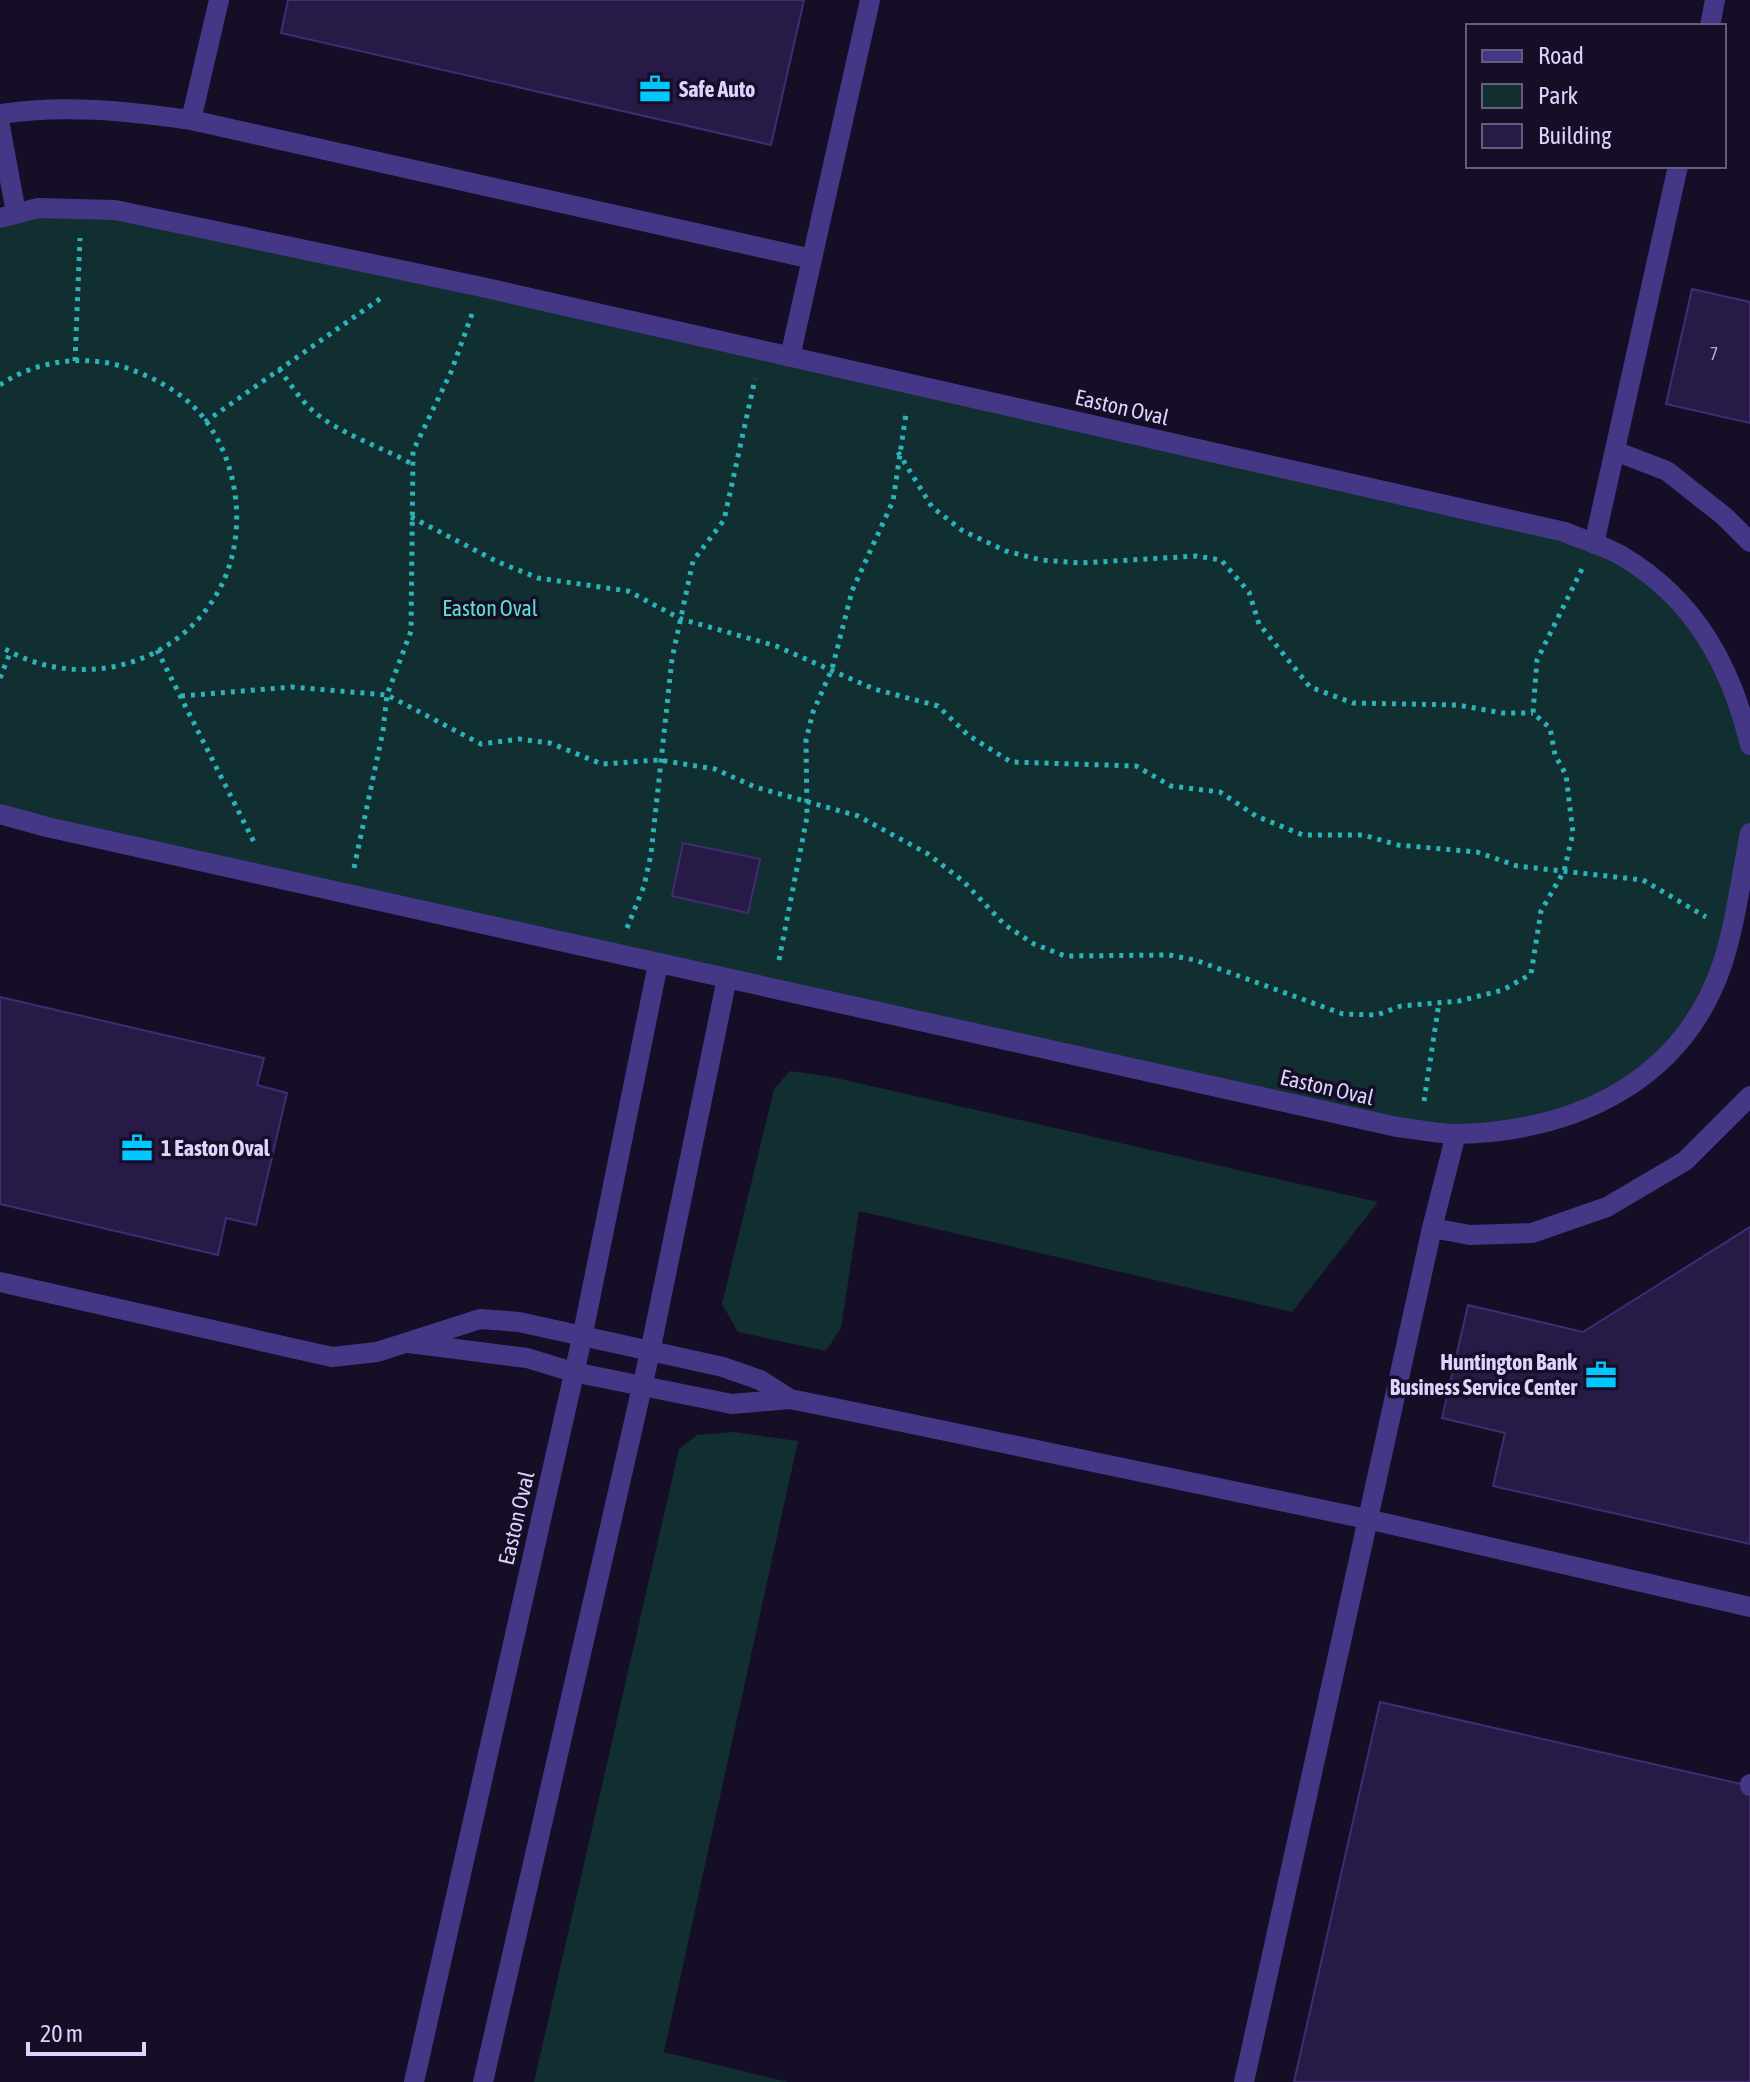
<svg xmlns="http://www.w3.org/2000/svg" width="1750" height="2082" font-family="'Asap Condensed',sans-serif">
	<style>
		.green { fill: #112e30 }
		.building { fill: #281a47; stroke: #422b74; stroke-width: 2 }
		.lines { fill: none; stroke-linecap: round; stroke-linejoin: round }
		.path { stroke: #2cb3ba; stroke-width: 5; stroke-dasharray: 4 6; stroke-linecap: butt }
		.service { stroke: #443886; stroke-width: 20 }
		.minor { stroke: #443886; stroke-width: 20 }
		.labels { text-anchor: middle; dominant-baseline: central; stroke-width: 7; stroke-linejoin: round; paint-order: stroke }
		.number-label { font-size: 18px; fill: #b0a5d1 }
		.poi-label { font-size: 22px; font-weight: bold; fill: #ddd3ff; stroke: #150e26; text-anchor: start }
		.street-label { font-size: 22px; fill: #ddd3ff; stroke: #150e26 }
		.park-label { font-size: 22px; fill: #5be3d0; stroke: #150e26 }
	</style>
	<rect width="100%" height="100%" fill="#150e26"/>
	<path class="green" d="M115 210 1565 532 1622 556 1712 641 1750 745V833L1697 1018 1603 1101 1456 1134 0 814V218Z
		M790 1071 832 1077 1378 1202 1292 1312 859 1211 841 1328 826 1351 738 1332 722 1304 774 1089Z
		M734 1432 798 1441 664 2052 788 2082H534L679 1449 697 1435Z"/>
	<path class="building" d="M288 0H804L771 145 281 33Z
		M1692 289 1750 302V423L1666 404Z
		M683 843 760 859 748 913 672 896Z
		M0 997 264 1058 257 1085 287 1093 256 1225 226 1218 218 1255 0 1204Z
		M1750 1227V1544L1493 1486 1505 1433 1442 1418 1468 1305 1583 1332Z
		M1380 1702 1750 1786V2082H1294Z"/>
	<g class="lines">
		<path class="path" d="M75 361 80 238
			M279 369C289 382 299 398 311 409 335 432 382 447 412 464
			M0 385C36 360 86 354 127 368 152 377 176 389 195 408 242 457 251 543 213 600 167 671 71 690 0 646
			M205 422 384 296
			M898 452 932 507 963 531 1006 551 1041 560 1081 563 1196 556 1221 560 1249 592 1259 624 1310 687 1353 703 1458 705 1502 713H1533
			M411 517 498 562 538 578 628 591 681 619 776 646 874 689 938 706 968 735 1011 762 1136 766 1171 786 1220 792 1256 816 1303 835H1363L1398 845 1477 852 1517 866 1643 880 1706 917
			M157 650 254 842
			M0 678 10 653
			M181 696 292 687 387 695 481 744 519 739 550 743 602 764 659 760 715 769 755 787 858 816 928 854 963 881 1005 925 1034 944 1065 956 1169 955 1195 960 1343 1014 1377 1015 1401 1006 1459 1001 1503 990 1531 974 1541 911 1564 871 1573 833 1566 775 1555 755 1550 728 1533 713 1537 660 1582 569
			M354 868 383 731 387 695 411 631 413 451 451 372 472 314
			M627 928 644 886 651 854 672 659 693 561 724 520 755 379
			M779 960 807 817 806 740 813 712 832 669 852 591 893 501 906 414
			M1424 1101 1439 1003"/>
		<path class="service" d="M1710 26 1715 0
			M0 114C65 104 126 111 191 120L219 0
			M191 120 812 259
			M0 126 16 213
			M790 357 870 0
			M1615 451 1667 471 1724 516 1750 542
			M1594 544 1678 166
			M1432 1228 1470 1235 1532 1233 1607 1207 1685 1161 1750 1096
			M0 1282 332 1357 377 1352 480 1319 519 1322 723 1367 760 1380 790 1399
			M409 1343 527 1358 573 1372 732 1404 790 1399 864 1414 1367 1519 1750 1607
			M1750 1786V1784
			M1244 2082 1432 1228 1456 1134"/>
		<path class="minor" d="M0 218 38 208 115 210 482 287 1565 532C1583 540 1605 546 1622 556 1695 599 1731 666 1750 745
			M0 814 47 827 1397 1127C1416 1129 1438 1134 1458 1134 1575 1131 1682 1082 1722 965 1736 923 1741 876 1750 833
			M414 2082 582 1338 658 964
			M483 2082 650 1352 727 978"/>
	</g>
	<defs>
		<symbol id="office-bare" viewBox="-9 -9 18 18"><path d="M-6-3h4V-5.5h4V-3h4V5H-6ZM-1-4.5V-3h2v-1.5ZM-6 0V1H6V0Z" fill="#00c8fe" stroke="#150e26" stroke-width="2.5" paint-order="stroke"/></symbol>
	</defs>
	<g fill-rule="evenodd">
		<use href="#office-bare" x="633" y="67" width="44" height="44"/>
		<use href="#office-bare" x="115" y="1126" width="44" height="44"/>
		<use href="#office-bare" x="1579" y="1353" width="44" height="44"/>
	</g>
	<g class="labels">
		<g class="number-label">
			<text x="1714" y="353">7</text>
		</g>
		<g class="poi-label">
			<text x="679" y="89">Safe Auto</text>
			<text x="161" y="1148">1 Easton Oval</text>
			<text x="1577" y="1362" text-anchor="end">Huntington Bank<tspan x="1577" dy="25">Business Service Center</tspan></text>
		</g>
		<g class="street-label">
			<text transform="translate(1122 407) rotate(13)">Easton Oval</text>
			<text transform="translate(1327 1087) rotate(13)">Easton Oval</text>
			<text transform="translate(516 1518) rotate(-77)">Easton Oval</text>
		</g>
		<g class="park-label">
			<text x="490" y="608">Easton Oval</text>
		</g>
	</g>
	<rect x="1466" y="24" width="260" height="144" fill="#150e26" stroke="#655d7d" stroke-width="2"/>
	<rect x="1482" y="50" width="40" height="12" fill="#443886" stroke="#655d7d" stroke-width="2"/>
	<text x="1538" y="64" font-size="24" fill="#ddd3ff">Road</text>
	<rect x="1482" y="84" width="40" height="24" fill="#112e30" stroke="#655d7d" stroke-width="2"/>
	<text x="1538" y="104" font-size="24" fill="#ddd3ff">Park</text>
	<rect x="1482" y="124" width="40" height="24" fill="#281a47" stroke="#655d7d" stroke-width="2"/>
	<text x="1538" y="144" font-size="24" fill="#ddd3ff">Building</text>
	<path d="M28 2042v12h116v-12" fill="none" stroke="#ddd3ff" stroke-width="4"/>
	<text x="40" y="2042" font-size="24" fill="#ddd3ff" stroke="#150e26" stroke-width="6" paint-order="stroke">20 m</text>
</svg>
